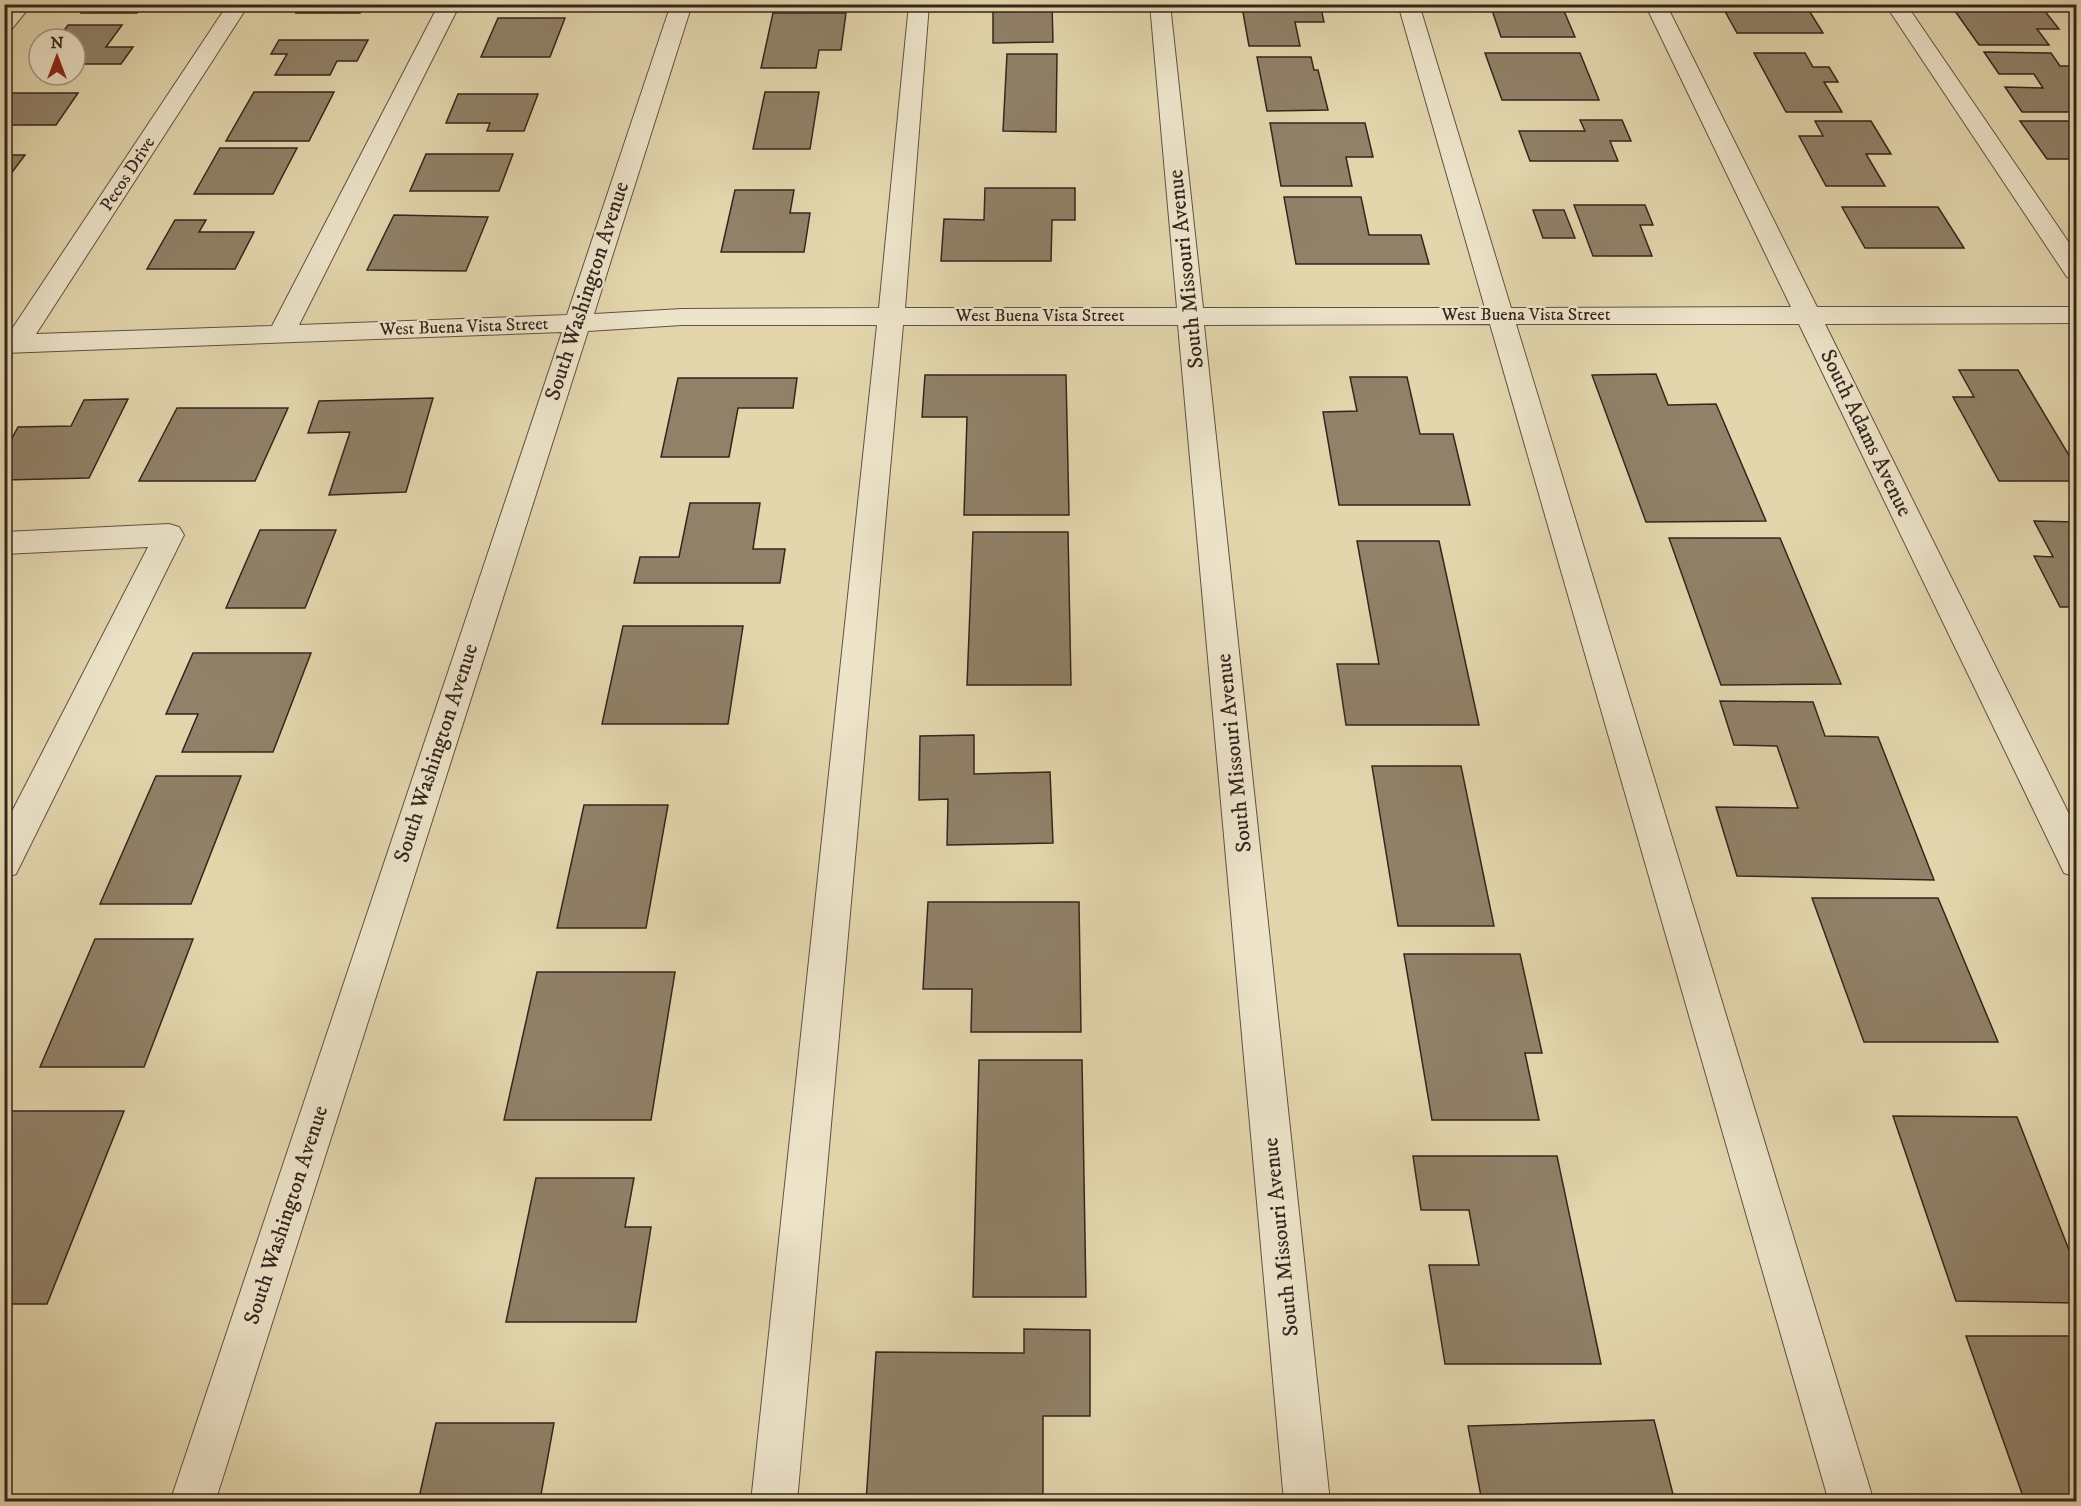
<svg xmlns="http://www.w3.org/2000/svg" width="2081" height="1506" font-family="'IM FELL DW Pica',serif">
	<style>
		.building { fill: #908168; stroke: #36251e; stroke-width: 1.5 }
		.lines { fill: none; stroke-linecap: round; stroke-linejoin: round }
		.minor-casing { stroke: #615142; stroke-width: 2 }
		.minor { fill: #ede4ca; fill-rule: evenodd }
		.labels { text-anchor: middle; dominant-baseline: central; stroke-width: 4.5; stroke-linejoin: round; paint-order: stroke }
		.far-street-label { font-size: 18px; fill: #36251e; stroke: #ede4ca }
		.street-label { font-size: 22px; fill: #36251e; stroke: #ede4ca }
	</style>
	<rect width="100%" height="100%" fill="#e3d6ad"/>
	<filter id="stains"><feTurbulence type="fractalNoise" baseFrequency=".00333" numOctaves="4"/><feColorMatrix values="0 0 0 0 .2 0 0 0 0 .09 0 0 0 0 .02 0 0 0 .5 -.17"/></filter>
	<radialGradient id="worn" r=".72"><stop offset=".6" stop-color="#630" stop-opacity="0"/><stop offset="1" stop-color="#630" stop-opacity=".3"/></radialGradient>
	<path class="building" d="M87 4H143L137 13H81Z
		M301 4H365L360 13H296Z
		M513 4H574L572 8H511Z
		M993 4H1052L1053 42 993 43Z
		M1261 4H1320L1324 22H1295L1300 46H1249L1242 7H1262Z
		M1490 4H1561L1575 37H1501Z
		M1721 4H1805L1823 33H1737Z
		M1950 4 2040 5 2059 29H2037L2049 45H1979Z
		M773 13H846L841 50H819L816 68H761Z
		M498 18H565L550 57H481Z
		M68 25H122L106 47H133L121 64H75V39H58Z
		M279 40H368L357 61H337L330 75H275L287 54H271Z
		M1984 52 2051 53 2060 66H2076V112H2022L2005 87 2043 88 2034 74H1999Z
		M1485 53H1580L1599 100H1502Z
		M1754 53H1805L1813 67H1829L1838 82H1824L1842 112H1786Z
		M1007 54H1057L1056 132 1003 131Z
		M1257 57H1311L1314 70H1318L1328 110 1267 111Z
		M254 92H334L309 141H226Z
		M765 92H819L810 149H753Z
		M8 93H78L56 125H4V98Z
		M458 94H538L524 131H487L490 123H446Z
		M1580 120H1622L1631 141H1610L1618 161H1530L1519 131H1585Z
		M1815 121H1871L1891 154H1866L1885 186H1826L1799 136H1823Z
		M2020 121H2076V159H2047Z
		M1270 123H1365L1373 157H1346L1352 186H1281Z
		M220 148H297L273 194H194Z
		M426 154H513L499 191H410Z
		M4 155H25L4 183Z
		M985 188H1075V220H1052L1051 261H941L944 219 984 220Z
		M735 190H794L790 213H810L804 252H721Z
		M1284 197H1361L1369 235H1421L1429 264H1296Z
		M1574 205H1645L1653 225H1640L1652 256H1593Z
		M1842 207H1938L1964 248H1865Z
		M1533 210H1564L1575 238H1543Z
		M394 215 488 217 466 271 367 270Z
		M175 220H206L199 232H254L235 269H147Z
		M1959 370H2018L2076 467V481H1999L1953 397H1974Z
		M1656 374 1668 405 1716 404 1766 521 1646 522 1592 375Z
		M925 375H1066L1069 515H964L967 417H922Z
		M1350 377H1407L1420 434H1453L1470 505H1339L1323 412 1357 411Z
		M678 378H797L793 408H738L729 457H661Z
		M433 398 406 492 329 495 350 432 308 433 319 401Z
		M128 399 89 478 4 480V453L18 427 71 426 84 400Z
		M177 408H288L255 481H139Z
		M690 503H760L753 549H785L780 583H634L640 557H679Z
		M2034 521 2076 522V607H2060L2034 556 2053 557Z
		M260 530H336L305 608H226Z
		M973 532H1068L1071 685H967Z
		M1669 538H1780L1841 684 1721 685Z
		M1357 541H1439L1479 725H1346L1337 664H1379Z
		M623 626H743L728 724H602Z
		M193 653H311L273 752H182L198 714H166Z
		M1720 701 1813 702 1825 736 1878 737 1934 880 1737 876 1716 807 1798 808 1777 746 1734 745Z
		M974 735V774L1050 772 1053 843 947 845 948 799 919 800 920 736Z
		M1372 766H1461L1494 926H1398Z
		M156 776H241L191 904H100Z
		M584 805H668L646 928H557Z
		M1812 898H1938L1998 1042H1864Z
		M928 902H1079L1081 1032H971L972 989H923Z
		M95 939H193L144 1067H40Z
		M1404 954H1520L1542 1053H1525L1539 1120H1432Z
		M537 972H675L651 1120H504Z
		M979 1060H1082L1086 1297H973Z
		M4 1111H124L47 1304H4Z
		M1893 1116 2017 1117 2076 1268V1303L1956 1301Z
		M1413 1156H1557L1601 1364H1445L1429 1265H1479L1469 1210H1421Z
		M536 1178H634L625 1227H651L636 1322H506Z
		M1024 1329 1090 1330V1416H1043V1502H866L876 1352 1024 1353Z
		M1966 1336H2076V1502H2025Z
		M1654 1420 1675 1502H1482L1468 1426Z
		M436 1423H554L540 1500 585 1502H418Z"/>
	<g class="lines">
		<defs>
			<path id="minor" d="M11 4H32L11 30 4 32V12Z
				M228 4H249L36 334 272 326 439 4H460L299 325 567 315 671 4H692L594 314 682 309 879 308 909 4H929L905 308H1177L1150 4H1170L1203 308H1485L1398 4H1419L1511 308 1791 307 1645 4H1666L1817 307H2076V323L1825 324 2076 828V877L2064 873 1799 324H1516L1874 1502H1829L1490 324 1204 325 1330 1502H1284L1178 325H903L797 1502H751L877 325H682L588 331 215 1502H170L562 332 4 353V335H8Z
				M1885 4H1906L2076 253V279L2067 277Z
				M169 524 179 527 184 535 16 874 4 878V827L148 547 4 554V532Z"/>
		</defs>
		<use href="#minor" class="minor-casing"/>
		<use href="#minor" class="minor"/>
	</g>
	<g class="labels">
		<g class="far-street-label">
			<text transform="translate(128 174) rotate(-57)">Pecos Drive</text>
			<text x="1526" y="315">West Buena Vista Street</text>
			<text x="1040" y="316">West Buena Vista Street</text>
			<text transform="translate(464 327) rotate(-2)">West Buena Vista Street</text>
		</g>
		<g class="street-label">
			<text transform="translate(1186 269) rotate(-96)">South Missouri Avenue</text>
			<text transform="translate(587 291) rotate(-72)">South Washington Avenue</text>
			<text transform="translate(1866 433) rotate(64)">South Adams Avenue</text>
			<text transform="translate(436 753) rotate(-72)">South Washington Avenue</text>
			<text transform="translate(1234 753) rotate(-96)">South Missouri Avenue</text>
			<text transform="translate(286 1215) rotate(-72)">South Washington Avenue</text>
			<text transform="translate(1281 1237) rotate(-96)">South Missouri Avenue</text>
		</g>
	</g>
	<rect width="2081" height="1506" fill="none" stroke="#e3d6ad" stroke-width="24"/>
	<rect x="6" y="6" width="2069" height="1494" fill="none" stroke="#36251e" stroke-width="3"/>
	<rect x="12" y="12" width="2057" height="1482" fill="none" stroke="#36251e" stroke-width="1.5"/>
	<g transform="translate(57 57)"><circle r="28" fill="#ede4ca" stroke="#a49885" stroke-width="1.5"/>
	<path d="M0-4.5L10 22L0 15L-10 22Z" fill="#8f2418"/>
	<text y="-9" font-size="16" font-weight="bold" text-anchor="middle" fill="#36251e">N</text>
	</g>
	<rect width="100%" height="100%" filter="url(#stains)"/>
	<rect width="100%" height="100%" fill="url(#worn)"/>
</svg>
